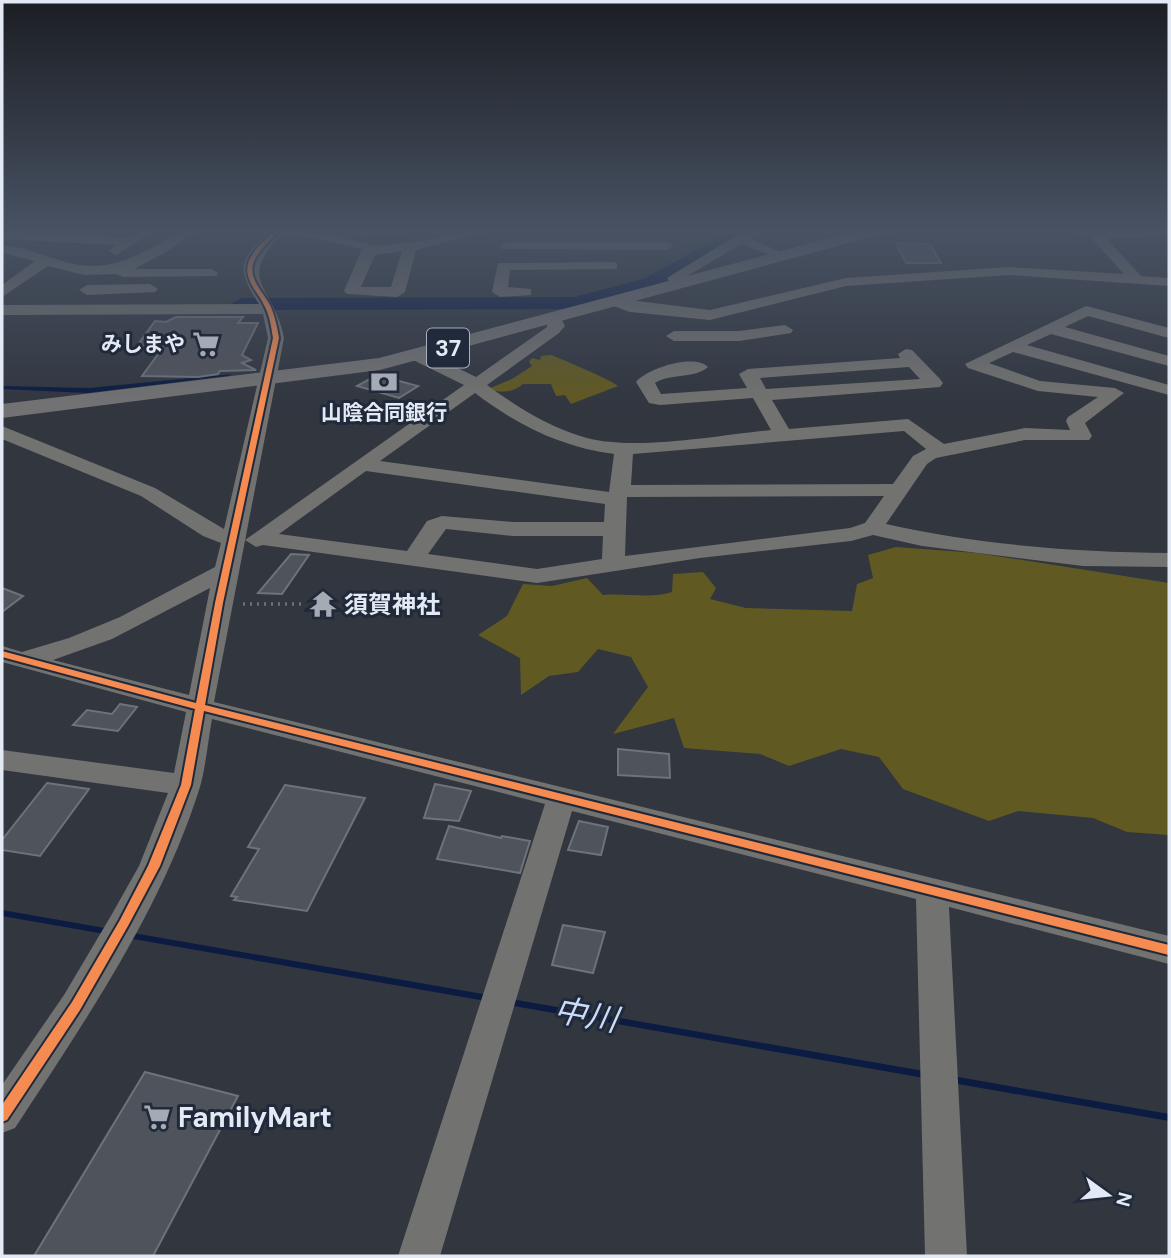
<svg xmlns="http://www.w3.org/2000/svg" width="1171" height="1258" font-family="'DM Sans','Noto Sans JP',sans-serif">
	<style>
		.forest { fill: #615922 }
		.water { fill: #0b1b42 }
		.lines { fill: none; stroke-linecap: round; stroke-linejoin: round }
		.river { fill: #0b1b42; fill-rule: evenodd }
		.building { fill: #4f535b; stroke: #6e727a; stroke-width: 2 }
		.path { stroke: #6f7274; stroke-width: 3.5; stroke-dasharray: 2 5; stroke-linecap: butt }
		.minor { fill: #727270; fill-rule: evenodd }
		.major { fill: #727274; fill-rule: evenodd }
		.cycleway-casing { stroke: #212a3a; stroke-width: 4 }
		.cycleway { fill: #f68b52; fill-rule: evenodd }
		.labels { text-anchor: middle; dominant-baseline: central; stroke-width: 6; stroke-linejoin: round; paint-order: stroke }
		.far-poi-label { font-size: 21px; font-weight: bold; fill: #e4eaf5; stroke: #212a3a; text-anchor: end }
		.shield { fill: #212a3a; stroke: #aab0bd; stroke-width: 2 }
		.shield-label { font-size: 23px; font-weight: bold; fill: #e4eaf5 }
		.poi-label { font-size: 24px; font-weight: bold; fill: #e4eaf5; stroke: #212a3a; text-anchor: start }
		.near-poi-label { font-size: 28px; font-weight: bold; fill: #e4eaf5; stroke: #212a3a; text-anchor: start }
		.near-water-label { font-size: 32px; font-style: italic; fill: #cbdbfa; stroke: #212a3a }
	</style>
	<rect width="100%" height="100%" fill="#31363f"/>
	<path class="forest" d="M355 229H482L447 236 423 230 356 237Z
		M551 355C564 360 611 380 618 386L571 404 565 395 556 396 551 384H523C513 393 501 393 488 389L512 379 532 366 529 362 532 358 540 360 541 356Z
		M896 547 977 553 1169 583V835L1127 832 1093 818 1018 811 989 821 903 789 879 757 841 749 789 766 760 754 684 748 674 718 613 734 648 687 631 657 598 649 578 672 549 676 521 695 520 658 478 635 507 616 523 584 552 586 587 578 603 595C626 593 651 599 672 592L673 574 703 572 716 588 710 599 746 608 852 611 857 584 873 578 868 555Z"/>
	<path class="water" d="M232 374 228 376 87 393 2 389V386L89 388Z
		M2 910 1169 1114V1121L2 916Z"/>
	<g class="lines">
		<path class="river" d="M736 229H759L657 287 574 309 242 310 231 304 242 298 574 297 643 279Z"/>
	</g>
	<path class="building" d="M896 243 930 244 941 263H906Z
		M176 317H243L238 323H258L242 355 251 360 242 363 256 370 220 371 218 374 198 377 142 376 164 346H137L155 321 166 322Z
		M377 375 418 386 399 398 357 386Z
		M291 554 309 555 282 594 258 593Z
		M2 588 23 596 2 612Z
		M120 704 137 707 118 731 73 725 87 710 112 714Z
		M618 749 669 754 670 778 618 775Z
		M47 783 89 789 40 856 2 850V840Z
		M435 784 471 791 459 821 424 818Z
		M285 785 365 798 307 911 234 900 237 897 231 896 259 849 248 847Z
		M579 821 608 827 601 855 568 850Z
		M449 826 501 838 502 836 530 841 520 873 437 859Z
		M563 925 605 932 593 973 552 965Z
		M145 1072 238 1096 153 1256H34Z"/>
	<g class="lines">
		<path class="path" d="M243 604H305"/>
		<path class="minor" d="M77 229H97L88 234 128 238 142 229H158L116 255 109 251 116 245 2 239V231L67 233Z
			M183 229H199L166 252 134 269H211L218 273 216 276 123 277 116 274 84 275 48 266 2 297V285L35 261 2 253V245C24 247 44 256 66 262 112 275 144 253 183 229Z
			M245 229H310L376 246 430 240 473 229H496L416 250 405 292 397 297 347 294 344 291 362 249 310 237 281 235C235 282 275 287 284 338L214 702 1169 936V964L949 907 967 1256H925L916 899 572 811 440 1256H398L545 804 212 719C208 741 206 765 200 787 161 911 85 1021 15 1128L2 1133V1085L64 995 112 914 139 866 168 793 2 770V750L174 773 186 712 2 662V646L22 652 69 638 120 617 215 567 221 543 203 536 141 496 2 439V426L155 488 224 529 268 338 263 314 2 315V305L259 304C238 271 237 262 266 234ZM402 251 391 287H361L375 255ZM210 588 189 695 53 660 112 639Z
			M747 229H764L751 239 790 256 783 260 741 244 679 281H669L667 278Z
			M1068 229H1169V236L1106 238 1141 276 1169 278V286L1009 275 846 286 710 320 630 312 605 303 613 298 710 310 846 278 1009 267 1124 274 1090 237Z
			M507 242H667L674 246 667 250 502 249 500 246Z
			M612 262 617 263V269L510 270 508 287 531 289V295L500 297 492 292 498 263Z
			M150 284 158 289 155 292 87 295 79 290 87 285Z
			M1086 306 1169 328V338L1088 316 1065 327 1169 356V366L1051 334 1027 345 1169 385V395L1013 352 989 363 1040 381 1115 388 1124 393 1085 423 1092 436 1089 440H1025L936 458 927 464 886 524C979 545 1075 552 1169 553V567L1083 566 922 546 873 535 851 541 700 558 537 583 263 545 256 547 245 540 464 385 413 360 410 356 413 352H425L476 377 547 327 548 316H560L565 326 559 333 487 385C517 407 550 428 587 438 636 451 719 435 771 430L753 398 660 405 649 403 636 382C647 368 695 353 708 367 695 379 670 373 655 383L661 394 747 388 739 374 748 369 900 358 898 354 906 349 912 350 940 379 943 383 940 387 772 400 789 429 908 419 944 444 1025 428 1070 430 1066 421 1068 417 1098 397 1038 391 968 368 965 364ZM909 367 920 379 766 389 760 378ZM475 393C517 425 561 447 614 454L609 492 380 461ZM904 431 926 449 913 456 893 484 631 485 633 454ZM366 471 605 504 604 522H513L442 516 427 521 407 551 279 534ZM884 496 865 523 850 528 625 556 627 497ZM446 529 513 536H603L602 559 537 569 428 554Z
			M785 325 793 330 791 333 739 341H674L666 336 674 331H739Z"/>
		<path class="major" d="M864 229H891L889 232 380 370 2 418V404L379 358Z"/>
		<defs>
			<path id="cycleway" d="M276 229H281C272 239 262 247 255 259 246 277 262 290 270 305 275 316 277 326 279 338L223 603 205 705 1169 945V955L204 711 191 785 160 866 128 926 80 1010 7 1120 2 1122V1105L72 1002 120 920 148 866 181 785 195 709 2 657V651L196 703 215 603 273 338C271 326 270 316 264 305 258 292 244 280 248 264 252 250 266 239 276 229Z"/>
		</defs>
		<use href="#cycleway" class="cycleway-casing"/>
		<use href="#cycleway" class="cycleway"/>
	</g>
	<linearGradient id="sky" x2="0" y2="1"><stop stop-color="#1b1e23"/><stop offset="0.57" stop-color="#485263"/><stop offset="1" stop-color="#485263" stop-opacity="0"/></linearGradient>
	<rect width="1171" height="405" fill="url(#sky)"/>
	<defs>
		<symbol id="supermarket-bare" viewBox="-9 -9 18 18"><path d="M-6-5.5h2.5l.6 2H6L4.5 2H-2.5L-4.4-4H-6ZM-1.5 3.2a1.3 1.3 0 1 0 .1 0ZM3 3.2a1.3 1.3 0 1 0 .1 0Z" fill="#a5abb5" stroke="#212a3a" stroke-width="2.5" paint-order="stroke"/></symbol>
		<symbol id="bank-bare" viewBox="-9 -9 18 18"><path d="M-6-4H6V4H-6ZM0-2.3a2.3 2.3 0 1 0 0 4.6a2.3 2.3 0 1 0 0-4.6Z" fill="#a5abb5" stroke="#212a3a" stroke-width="2.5" paint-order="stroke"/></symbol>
		<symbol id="temple-bare" viewBox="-9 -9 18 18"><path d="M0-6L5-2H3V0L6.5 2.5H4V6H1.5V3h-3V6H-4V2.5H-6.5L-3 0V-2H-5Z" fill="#a5abb5" stroke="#212a3a" stroke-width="2.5" paint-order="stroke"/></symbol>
	</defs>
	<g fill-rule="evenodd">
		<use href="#supermarket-bare" x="187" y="325" width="38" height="38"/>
		<use href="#bank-bare" x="365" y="363" width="38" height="38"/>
		<use href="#temple-bare" x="304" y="585" width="38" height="38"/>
		<use href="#supermarket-bare" x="138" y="1098" width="38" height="38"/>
	</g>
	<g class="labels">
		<g class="far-poi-label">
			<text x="185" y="344">みしまや</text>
			<text x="384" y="413" text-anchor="middle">山陰合同銀行</text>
		</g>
		<rect class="shield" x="427" y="328.5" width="42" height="39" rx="5"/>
		<g class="shield-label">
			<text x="448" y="348">37</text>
		</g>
		<g class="poi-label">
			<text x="344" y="604">須賀神社</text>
		</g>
		<g class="near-poi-label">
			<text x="178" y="1117">FamilyMart</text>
		</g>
		<g class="near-water-label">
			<text transform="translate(586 1015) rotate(10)">中川</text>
		</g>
	</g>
	<rect width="1171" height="1258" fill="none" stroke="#e4eaf5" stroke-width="7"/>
	<g transform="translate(1108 1195) rotate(105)" stroke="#212a3a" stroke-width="5" paint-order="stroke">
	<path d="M0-5L12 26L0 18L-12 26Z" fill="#e4eaf5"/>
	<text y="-10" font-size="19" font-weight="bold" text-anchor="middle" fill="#e4eaf5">N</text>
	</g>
</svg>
